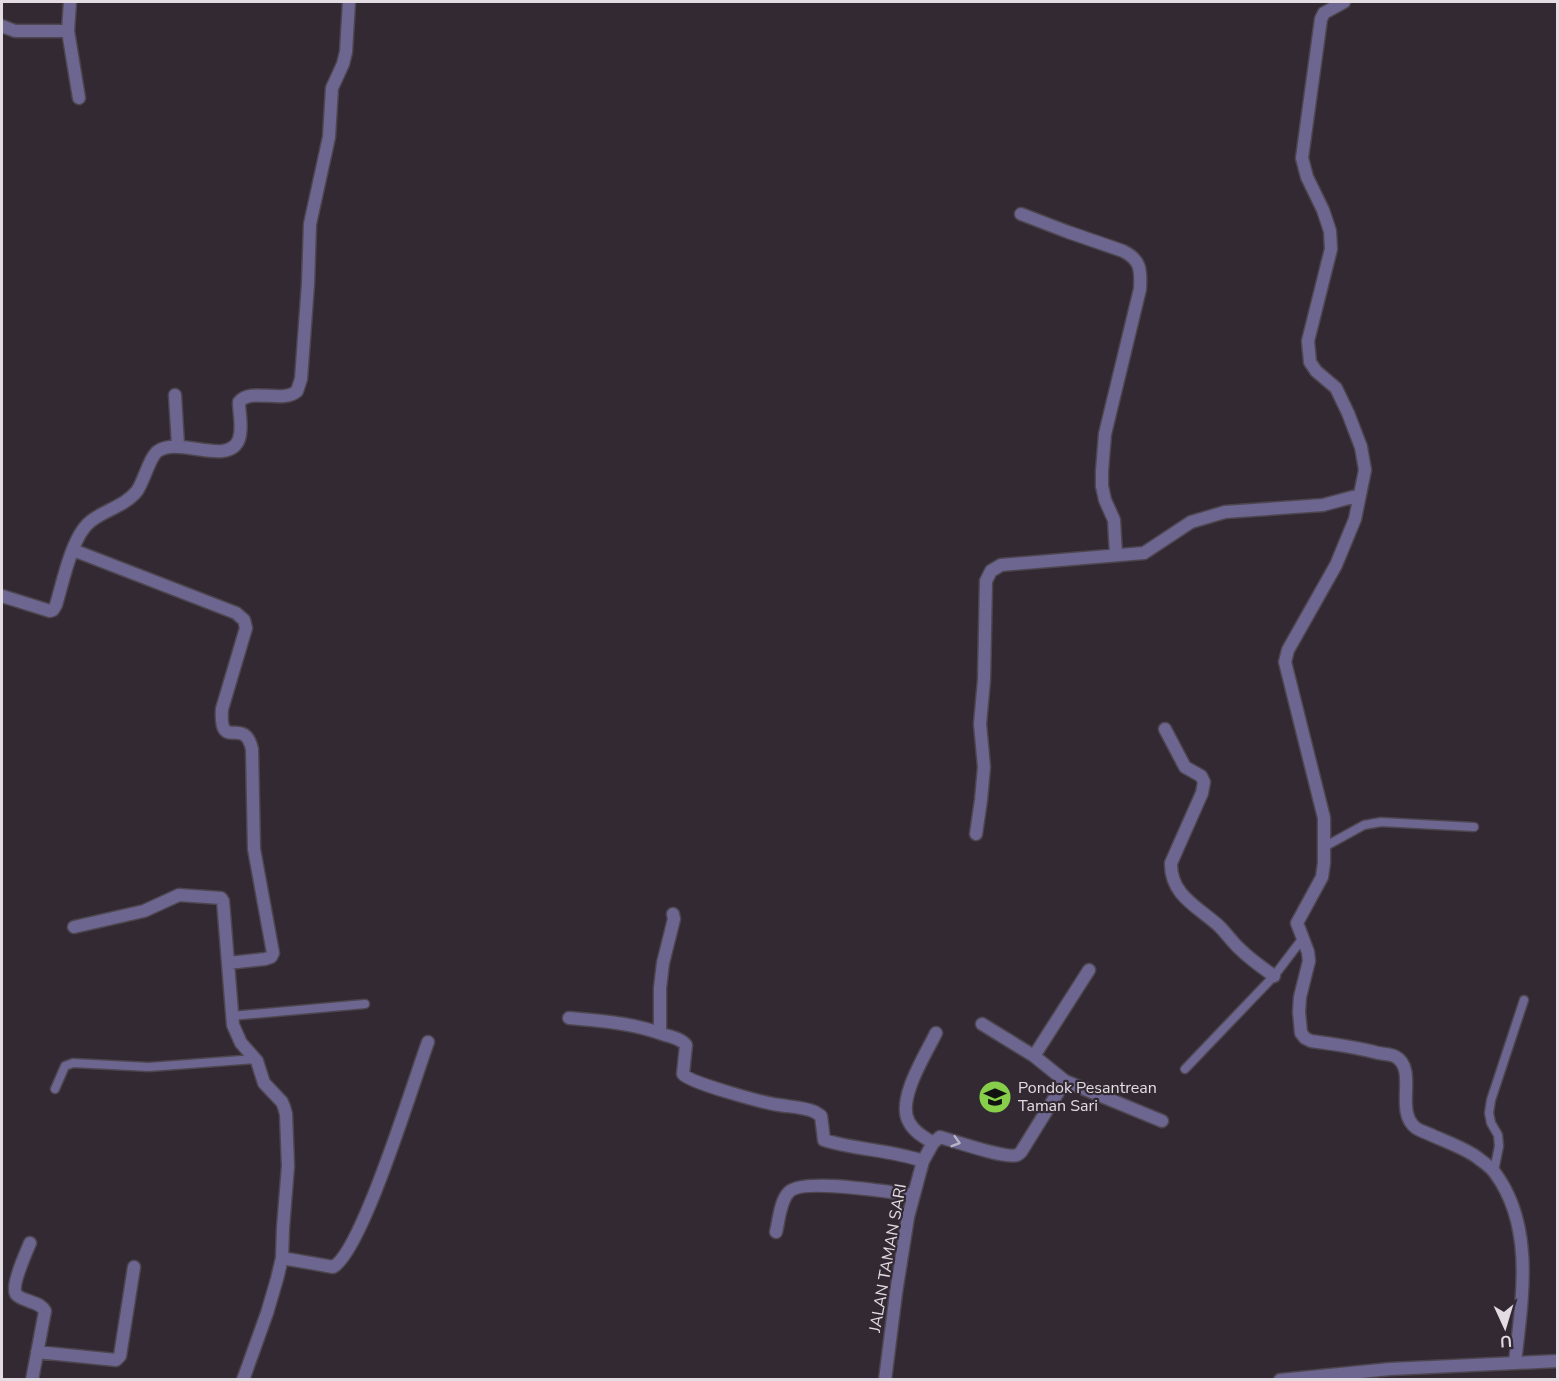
<svg xmlns="http://www.w3.org/2000/svg" width="1559" height="1381" font-family="'Nunito Sans',sans-serif">
	<style>
		.lines { fill: none; stroke-linecap: round; stroke-linejoin: round }
		.service-casing { stroke: #4e464f; stroke-width: 11 }
		.minor-casing { stroke: #4e464f; stroke-width: 15 }
		.tertiary-casing { stroke: #4e464f; stroke-width: 15 }
		.service { stroke: #6c6690; stroke-width: 8 }
		.minor { stroke: #6c6690; stroke-width: 12 }
		.tertiary { stroke: #6c6690; stroke-width: 12 }
		.oneway { stroke: #b9b3c6 }
		.labels { text-anchor: middle; dominant-baseline: central; stroke-width: 4.5; stroke-linejoin: round; paint-order: stroke }
		.poi-label { font-size: 16px; fill: #e3dce3; stroke: #322933; text-anchor: start }
		.street-label { font-size: 16px; fill: #e3dce3; stroke: #322933 }
	</style>
	<rect width="100%" height="100%" fill="#322933"/>
	<g class="lines">
		<defs>
			<path id="service" d="M1324 847 1364 825 1381 822 1474 827
				M231 1016 365 1004
				M1185 1069 1274 976 1303 938
				M55 1089 65 1066 73 1063 149 1067 255 1059
				M1494 1171 1499 1146 1498 1135 1491 1123 1489 1113 1491 1100 1524 1000"/>
			<path id="minor" d="M1344 2 1324 13 1321 19 1302 158 1307 177 1323 210 1330 231 1331 249 1308 341 1310 362 1316 371 1336 388 1348 413 1361 447 1365 470 1355 519 1336 565 1288 650 1285 662 1324 818V863L1322 877 1297 923 1308 952 1309 961 1300 997 1299 1012 1301 1033 1305 1038 1311 1041C1334 1044 1356 1047 1378 1053 1383 1054 1392 1054 1396 1057 1418 1070 1394 1112 1416 1128 1420 1131 1425 1132 1429 1134 1444 1141 1465 1148 1478 1158 1483 1162 1491 1167 1495 1173 1535 1227 1522 1300 1515 1362
				M2 26 15 31H68L79 98
				M68 31 70 2
				M1021 214 1068 232 1123 251C1141 260 1141 270 1140 289L1105 434 1102 471V486L1105 500 1114 520 1116 555
				M175 395 178 445
				M73 550 236 613 244 620 246 628 222 709C219 754 244 714 252 749L254 849 273 953 271 957 265 959 228 963
				M2 596 50 611 53 610 56 605C63 582 72 535 91 521 105 510 125 506 137 491 144 481 150 456 158 451 179 436 229 467 239 439 243 427 239 414 239 402 251 387 283 404 297 391L301 379 308 284 310 224 329 137 332 88 343 64 346 52 349 2
				M1165 729 1185 767 1201 776 1204 782 1202 793 1171 863C1170 895 1198 907 1219 926 1227 934 1233 943 1241 950 1251 960 1263 968 1274 976
				M976 834 981 800 984 767 980 724 984 680 986 581 991 571 1001 565 1144 553 1191 522 1225 512 1323 505 1360 495
				M74 927 144 911 179 895 221 898 223 901 233 1025 241 1043 257 1061 264 1083 282 1102 284 1107 286 1114 288 1166 283 1228 282 1258 277 1279 267 1313 243 1380
				M569 1018C602 1021 634 1023 665 1035 673 1037 681 1039 686 1045L683 1074C690 1083 764 1103 779 1105 791 1107 804 1107 815 1112L821 1116 824 1140C857 1150 891 1150 923 1161
				M982 1024 1034 1056 1065 1081 1162 1121
				M660 1033V988L663 963 674 919 673 914
				M1034 1056 1089 970
				M933 1143C924 1137 914 1132 909 1122 896 1100 926 1054 936 1033
				M776 1232C779 1220 780 1201 789 1192 803 1177 892 1193 914 1195
				M30 1243C26 1253 11 1285 16 1294 18 1297 26 1300 29 1301 36 1304 41 1304 45 1311L32 1380
				M282 1258 333 1267C362 1252 414 1080 428 1042
				M37 1352 116 1360 120 1356 134 1267
				M885 1380 896 1293 908 1217 923 1161 933 1143 940 1137C954 1141 1006 1159 1017 1155 1019 1154 1020 1153 1021 1152L1065 1081"/>
			<path id="tertiary" d="M1280 1380 1390 1369 1558 1361"/>
		</defs>
		<use href="#service" class="service-casing"/>
		<use href="#minor" class="minor-casing"/>
		<use href="#tertiary" class="tertiary-casing"/>
		<use href="#service" class="service"/>
		<use href="#minor" class="minor"/>
		<use href="#tertiary" class="tertiary"/>
	</g>
	<defs><path id="oneway-chevron" d="M-2-3.5L2.5 0L-2 3.5" fill="none" stroke-width="1.6" stroke-linecap="round" stroke-linejoin="round" transform="scale(1.5)"/></defs>
	<use class="oneway" href="#oneway-chevron" transform="translate(956 1142) rotate(16)"/>
	<defs>
		<symbol id="school-disc" viewBox="-11 -11 22 22"><circle r="9.5" fill="#87cf4b" stroke="#322933"/><path d="M0-5L7-2L0 1L-7-2ZM-4 1L0 2.5L4 1V4Q0 6-4 4Z" fill="#111"/></symbol>
	</defs>
	<g fill-rule="evenodd">
		<use href="#school-disc" x="976" y="1078" width="38" height="38"/>
	</g>
	<g class="labels">
		<g class="poi-label">
			<text x="1018" y="1088">Pondok Pesantrean<tspan x="1018" dy="18">Taman Sari</tspan></text>
		</g>
		<g class="street-label">
			<text transform="translate(888 1258) rotate(-80)">JALAN TAMAN SARI</text>
		</g>
	</g>
	<rect width="1559" height="1381" fill="none" stroke="#e3dce3" stroke-width="6"/>
	<g transform="translate(1505 1327) rotate(176)" stroke="#322933" stroke-width="4.5" paint-order="stroke">
	<path d="M0-4.5L10 22L0 15L-10 22Z" fill="#e3dce3"/>
	<text y="-9" font-size="16" font-weight="bold" text-anchor="middle" fill="#e3dce3">U</text>
	</g>
</svg>
